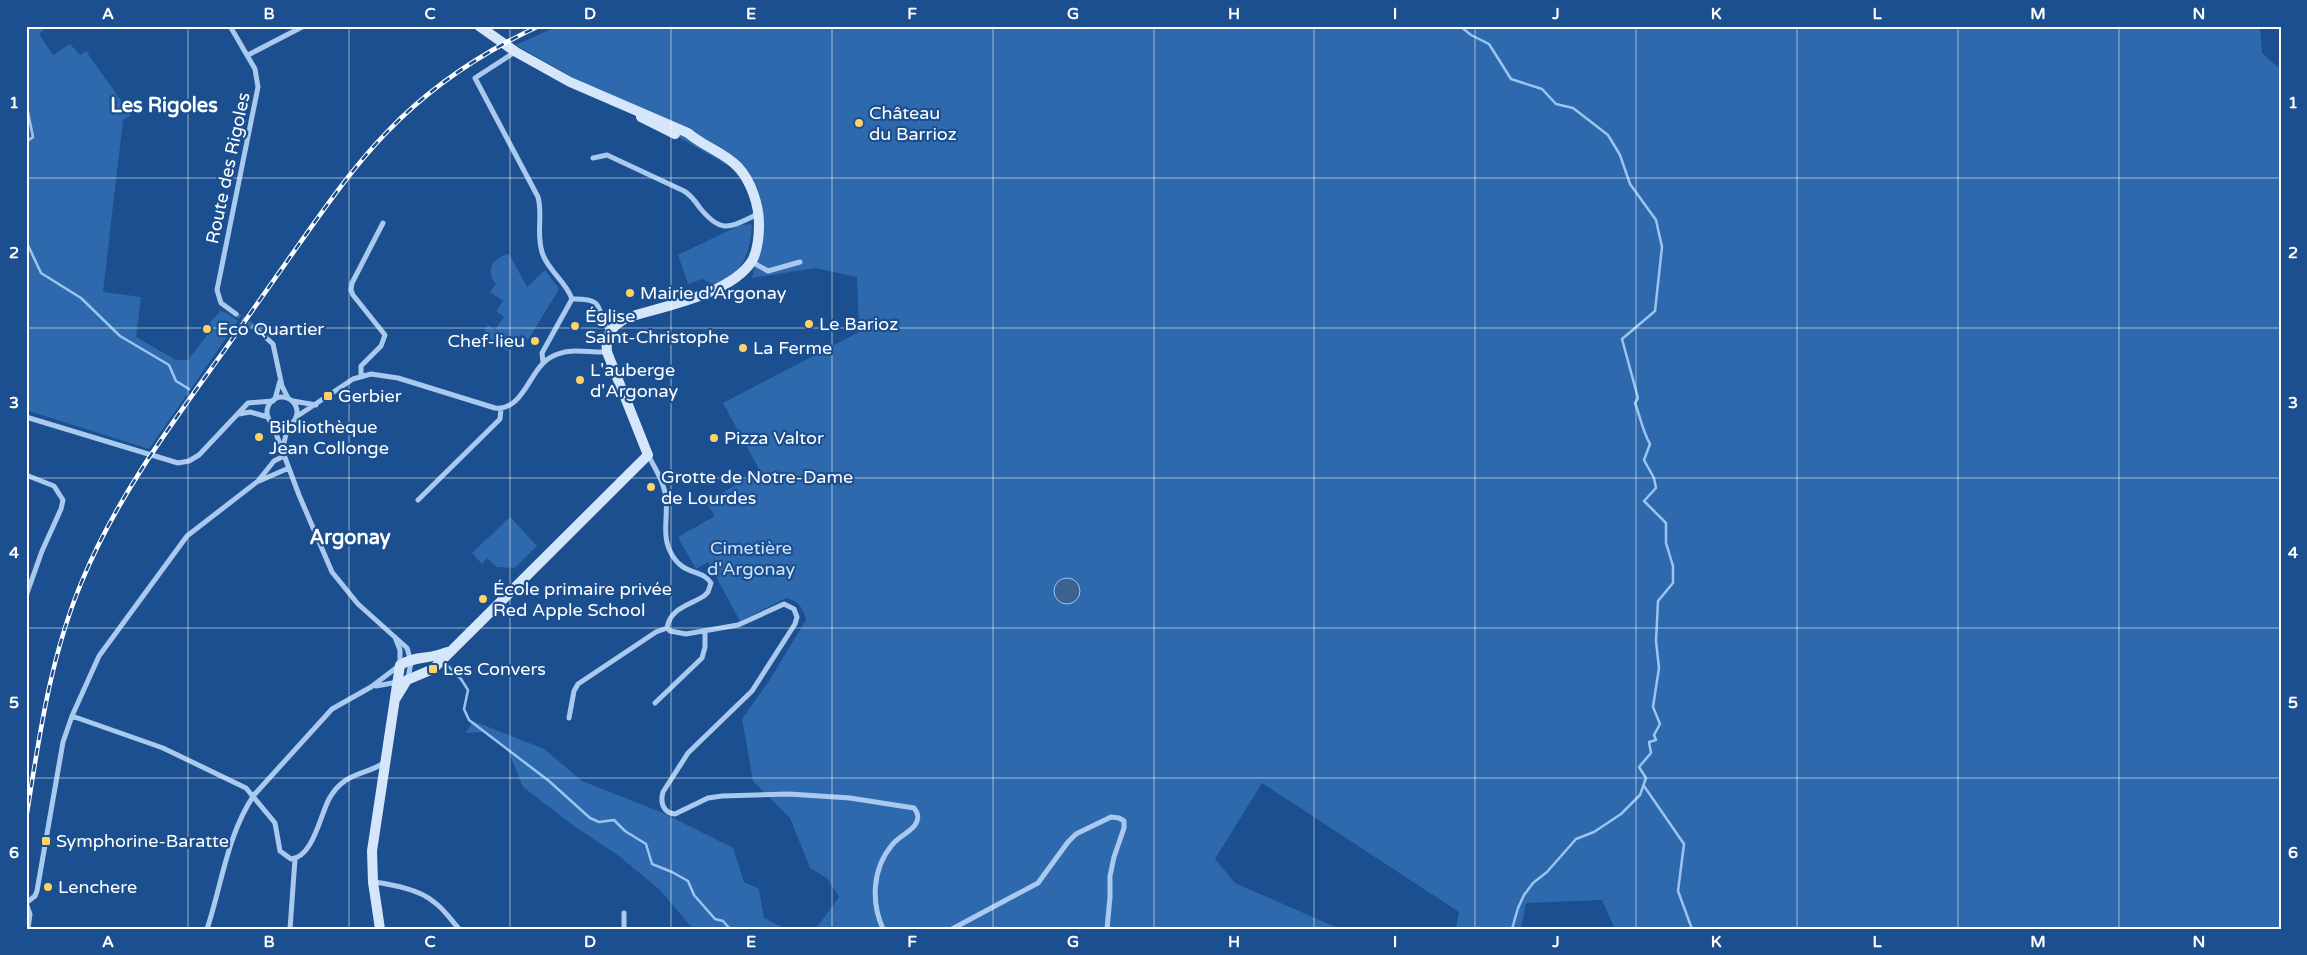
<svg xmlns="http://www.w3.org/2000/svg" width="2307" height="955" font-family="'Varela Round',sans-serif">
	<style>
		.green { fill: #2e69ad }
		.water { fill: #3c6290; stroke: #9cc4f0 }
		.lines { fill: none; stroke-linecap: round; stroke-linejoin: round }
		.stream { stroke: #9cc4f0; stroke-width: 2.5 }
		.street-tunnel { stroke: #3d69a0; stroke-width: 5; stroke-dasharray: 5 2.5; stroke-linecap: butt }
		.street { stroke: #a9c9ee; stroke-width: 5 }
		.secondary { stroke: #d6e6fa; stroke-width: 10 }
		.rail-casing { stroke: #fff; stroke-width: 4.5 }
		.rail { stroke: #1b4f8f; stroke-width: 2.5; stroke-dasharray: 8; stroke-linecap: butt }
		.grid { fill: none; stroke: #fff; stroke-width: 1; stroke-opacity: 0.55 }
		.poi-dot { fill: #ffd166; stroke: #1b4f8f; stroke-width: 2 }
		.labels { text-anchor: middle; dominant-baseline: central; stroke-width: 4.5; stroke-linejoin: round; paint-order: stroke }
		.poi-label { font-size: 18px; fill: #fff; stroke: #1b4f8f; text-anchor: start }
		.street-label { font-size: 18px; fill: #fff; stroke: #1b4f8f }
		.park-label { font-size: 18px; fill: #cfe3fa; stroke: #1b4f8f }
		.quarter-label { font-size: 20px; font-weight: bold; fill: #fff; stroke: #1b4f8f }
		.neatline { fill: none; stroke: #fff; stroke-width: 2 }
		.grid-label { font-size: 16px; text-anchor: middle; font-weight: bold; fill: #fff }
	</style>
	<rect width="100%" height="100%" fill="#1b4f8f"/>
	<path class="green" d="M26 26H41L44 30 39 34 53 55 70 44 80 55 86 51 131 115 123 120 103 292 141 297 136 337 176 360H188L208 334 204 330 220 311 227 313 238 321 149 449 26 410Z
		M558 26H2260L2262 53 2281 70V929H1615L1602 900 1526 903 1521 929H1456L1459 912 1262 783 1215 859 1235 883 1340 929H693L660 890 619 856 574 826 523 787 508 750 485 732 466 733 473 721 544 749 582 781 663 813 733 848 744 882 759 889 764 918 782 927H817L839 897 827 878 810 868 790 818 753 781 742 719 771 678 806 620C803 607 799 602 786 598L740 621 708 562 696 569 678 537 715 516 707 504 709 503 708 501 760 471 723 403 859 332 857 277 815 268 752 278 759 248 761 228 745 175 516 45Z
		M752 224C750 253 744 275 712 284L702 279 688 284 678 255 740 225Z
		M509 254 527 287 545 270 559 289 528 340 522 334 507 351 483 334 488 325 495 330 504 317 496 311 503 301 490 292 496 284C484 271 493 257 509 254Z
		M510 517 537 546 515 568 497 567 487 558 482 564 472 553Z"/>
	<path class="water" d="M1054 591a13 13 0 1 1 26 0a13 13 0 1 1-26 0Z"/>
	<g class="lines">
		<path class="stream" d="M1460 26 1471 35 1489 44 1511 79 1542 89 1556 104 1573 108 1608 135 1620 155 1630 184 1656 220 1662 247 1655 311 1622 339 1638 398 1635 403C1640 416 1643 432 1650 444L1644 460 1654 478 1656 488 1644 501 1666 523V543L1673 566V583L1658 601 1656 641 1659 668 1653 707 1660 724 1654 735 1656 740 1649 742 1651 753 1639 767 1646 778 1640 795 1621 814 1594 832 1576 839 1547 872 1533 883 1524 895 1518 908 1512 929
			M26 79 28 112 33 137 26 142
			M26 241 41 273 81 298 120 336 169 365 176 381 189 389
			M448 666 461 679 468 690 464 709 469 720 549 781 590 818 599 822 614 820 625 831 646 844 652 864 672 872 688 881 694 895 715 919 723 921 730 929
			M1644 786 1684 844 1678 891 1692 929"/>
		<path class="street-tunnel" d="M236 314 254 327"/>
		<path class="street" d="M230 26 255 69 258 87 217 290 221 303 236 314
			M515 52 475 78 538 197C543 215 536 232 542 252 547 270 566 281 572 299
			M248 55 304 26
			M593 158 607 155 684 191C691 195 695 201 700 208 722 235 730 227 758 214
			M752 262 768 271 800 262
			M572 299C611 298 593 314 610 331
			M254 327 273 344 282 386 288 398
			M543 362 542 353 572 299
			M361 376V366L381 346 385 335 353 295 351 290 352 283 383 223
			M267 412a15 15 0 1 1 30 0a15 15 0 1 1-30 0Z
			M275 399 280 381
			M293 401 316 405
			M239 414 250 412 268 417
			M26 417 178 463 189 461 199 455 248 403 273 401
			M296 417 353 379 371 374 398 378 495 408C525 411 529 367 553 356 571 347 588 353 607 352
			M272 423 299 495 332 572 358 604 407 648 411 662 408 679
			M282 451 288 426
			M648 455C655 468 664 482 666 498 668 515 662 535 670 551 682 577 702 568 711 583L708 592 704 596C690 605 670 608 667 628L670 631 686 634 738 625 784 604 794 609 797 617 795 624 752 691 688 753 663 792C660 802 663 813 675 814L708 798 722 796 789 794 850 798 914 808C919 814 919 819 915 825 909 833 898 837 892 845 872 869 871 902 883 929
			M26 475 54 486 63 500 61 509 42 551 26 596
			M259 481 289 468
			M418 500 500 419 501 409
			M376 686 398 682
			M655 703 702 658 705 647V631
			M72 716 163 748 246 788 275 823 280 851 291 859C313 857 320 816 329 799 344 772 363 776 384 763
			M569 718 574 691 578 684 656 632 667 628
			M374 882C393 885 419 889 434 902 444 909 451 920 459 929
			M26 903 35 896 37 891 63 742 72 716 99 656 187 536 258 481 274 461 284 456
			M26 903 30 914 28 929
			M624 913V929
			M207 929C222 884 227 835 254 795L332 709 371 687 400 665V650L395 637
			M290 929 295 859
			M952 929 1038 883 1068 842 1076 834 1111 817 1119 818 1124 821V828L1114 857 1110 876V897L1107 929"/>
		<path class="secondary" d="M641 117 675 134
			M396 698 407 680 433 669 648 455 607 352C605 335 611 327 626 318 663 306 730 295 752 261 758 250 759 235 759 224 759 205 751 181 738 167 724 152 704 147 688 133L570 82 516 52 479 26
			M380 929 373 882 372 851 400 665C417 655 428 660 447 652"/>
		<defs>
			<path id="rail" d="M26 819C39 738 50 657 82 581 117 496 173 422 226 348 251 312 277 276 302 240 329 202 355 165 387 132 430 87 483 52 539 26"/>
		</defs>
		<use href="#rail" class="rail-casing"/>
		<use href="#rail" class="rail"/>
	</g>
	<path class="grid" d="M188 26V929M349 26V929M510 26V929M671 26V929M832 26V929M993 26V929M1154 26V929M1314 26V929M1475 26V929M1636 26V929M1797 26V929M1958 26V929M2119 26V929M26 178H2281M26 328H2281M26 478H2281M26 628H2281M26 778H2281"/>
	<g class="poi-dot">
		<circle cx="859" cy="123" r="5"/>
		<circle cx="630" cy="293" r="5"/>
		<circle cx="809" cy="324" r="5"/>
		<circle cx="575" cy="326" r="5"/>
		<circle cx="207" cy="329" r="5"/>
		<circle cx="535" cy="341" r="5"/>
		<circle cx="743" cy="348" r="5"/>
		<circle cx="580" cy="380" r="5"/>
		<rect x="323" y="391" width="10" height="10" rx="2.5"/>
		<circle cx="259" cy="437" r="5"/>
		<circle cx="714" cy="438" r="5"/>
		<circle cx="651" cy="487" r="5"/>
		<circle cx="483" cy="599" r="5"/>
		<rect x="428" y="664" width="10" height="10" rx="2.5"/>
		<rect x="41" y="836" width="10" height="10" rx="2.5"/>
		<circle cx="48" cy="887" r="5"/>
	</g>
	<g class="labels">
		<g class="poi-label">
			<text x="869" y="113">Château<tspan x="869" dy="21">du Barrioz</tspan></text>
			<text x="640" y="293">Mairie d'Argonay</text>
			<text x="585" y="316">Église<tspan x="585" dy="21">Saint-Christophe</tspan></text>
			<text x="819" y="324">Le Barioz</text>
			<text x="217" y="329">Eco Quartier</text>
			<text x="525" y="341" text-anchor="end">Chef-lieu</text>
			<text x="753" y="348">La Ferme</text>
			<text x="590" y="370">L'auberge<tspan x="590" dy="21">d'Argonay</tspan></text>
			<text x="338" y="396">Gerbier</text>
			<text x="269" y="427">Bibliothèque<tspan x="269" dy="21">Jean Collonge</tspan></text>
			<text x="724" y="438">Pizza Valtor</text>
			<text x="661" y="477">Grotte de Notre-Dame<tspan x="661" dy="21">de Lourdes</tspan></text>
			<text x="493" y="589">École primaire privée<tspan x="493" dy="21">Red Apple School</tspan></text>
			<text x="443" y="669">Les Convers</text>
			<text x="56" y="841">Symphorine-Baratte</text>
			<text x="58" y="887">Lenchere</text>
		</g>
		<g class="street-label">
			<text transform="translate(228 168) rotate(-78)">Route des Rigoles</text>
		</g>
		<g class="park-label">
			<text x="751" y="548">Cimetière<tspan x="751" dy="21">d'Argonay</tspan></text>
		</g>
		<g class="quarter-label">
			<text x="164" y="106">Les Rigoles</text>
			<text x="350" y="538">Argonay</text>
		</g>
	</g>
	<rect width="2307" height="955" fill="none" stroke="#1b4f8f" stroke-width="55"/>
	<rect x="28" y="28" width="2252" height="900" class="neatline"/>
	<g class="grid-label">
		<text x="108" y="19">A</text>
		<text x="269" y="19">B</text>
		<text x="430" y="19">C</text>
		<text x="590" y="19">D</text>
		<text x="751" y="19">E</text>
		<text x="912" y="19">F</text>
		<text x="1073" y="19">G</text>
		<text x="1234" y="19">H</text>
		<text x="1395" y="19">I</text>
		<text x="1556" y="19">J</text>
		<text x="1716" y="19">K</text>
		<text x="1877" y="19">L</text>
		<text x="2038" y="19">M</text>
		<text x="2199" y="19">N</text>
		<text x="14" y="108">1</text>
		<text x="2293" y="108">1</text>
		<text x="14" y="258">2</text>
		<text x="2293" y="258">2</text>
		<text x="14" y="408">3</text>
		<text x="2293" y="408">3</text>
		<text x="14" y="558">4</text>
		<text x="2293" y="558">4</text>
		<text x="14" y="708">5</text>
		<text x="2293" y="708">5</text>
		<text x="14" y="858">6</text>
		<text x="2293" y="858">6</text>
		<text x="108" y="947">A</text>
		<text x="269" y="947">B</text>
		<text x="430" y="947">C</text>
		<text x="590" y="947">D</text>
		<text x="751" y="947">E</text>
		<text x="912" y="947">F</text>
		<text x="1073" y="947">G</text>
		<text x="1234" y="947">H</text>
		<text x="1395" y="947">I</text>
		<text x="1556" y="947">J</text>
		<text x="1716" y="947">K</text>
		<text x="1877" y="947">L</text>
		<text x="2038" y="947">M</text>
		<text x="2199" y="947">N</text>
	</g>
</svg>
